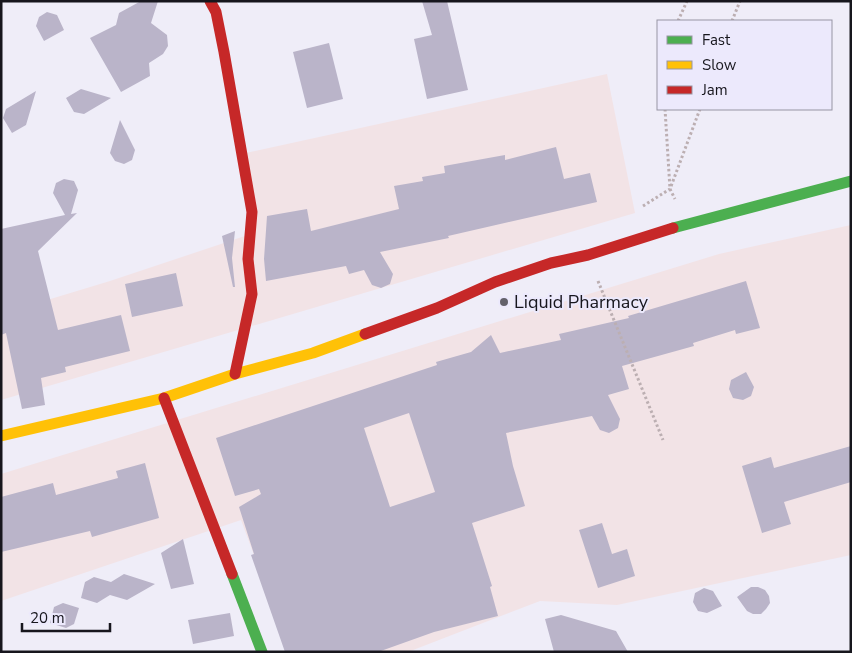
<svg xmlns="http://www.w3.org/2000/svg" width="852" height="653" font-family="'Nunito Sans',sans-serif">
	<style>
		.commercial { fill: #f2e3e6 }
		.building { fill: #bab4c9; fill-rule: evenodd }
		.lines { fill: none; stroke-linecap: round; stroke-linejoin: round }
		.path { stroke: #bcafb2; stroke-width: 3; stroke-dasharray: 2.5 2.5; stroke-linecap: butt }
		.fast { stroke: #4caf50; stroke-width: 11 }
		.slow { stroke: #ffc107; stroke-width: 11 }
		.jam { stroke: #c62828; stroke-width: 11 }
		.poi-dot { fill: #63616a; stroke: #ece9fc; stroke-width: 2 }
		.labels { text-anchor: middle; dominant-baseline: central; stroke-width: 4; stroke-linejoin: round; paint-order: stroke }
		.poi-label { font-size: 18px; fill: #17161d; stroke: #ece9fc; text-anchor: start }
	</style>
	<rect width="100%" height="100%" fill="#efedf8"/>
	<path class="commercial" d="M607 74 635 213 1 400V314L110 281 248 235 246 153Z
		M851 225V555L617 605 540 601 408 652H290L241 520 1 601V474L719 254Z"/>
	<path class="building" d="M141 1H158L151 23 167 35 168 46 163 54 149 63 150 76 121 92 90 38 116 25 119 13Z
		M422 1H447L468 90 427 99 414 39 432 35Z
		M47 12 57 15 64 30 44 41 36 26 39 17Z
		M329 43 343 99 307 108 293 52Z
		M81 89 111 98 84 114 74 112 66 98Z
		M36 91 26 125 12 133 3 118 6 109Z
		M120 120 135 150 132 160 124 164 115 161 110 153Z
		M556 147 564 179 590 173 597 202 448 236 449 238 380 252 393 274 390 284 381 288 372 285 364 270 349 274 346 266 266 281 264 259 267 216 307 209 311 231 399 209 394 186 423 181 422 177 445 173 444 166 505 155V160Z
		M64 179 74 181 78 190 71 214 77 213 38 251 58 330 121 315 130 351 65 367 66 372 41 378 45 405 22 409 6 333 1 335V229L65 215 53 193 56 183Z
		M235 231 232 258 235 287H233L222 236Z
		M176 273 183 306 132 317 125 284Z
		M746 281 760 328 736 334 735 330 693 343 694 346 622 366 629 389 608 395 620 419 618 428 609 433 600 430 592 416 506 433 513 466 525 506 472 523 492 586 490 587 498 616 434 632 378 652H285L251 555 254 554 239 507 261 494 259 489 235 496 216 438 437 365 436 362 471 352 491 335 500 353 561 340 559 334 629 318 628 316ZM409 413 435 492 390 507 364 428Z
		M746 372 754 387 751 396 743 400 733 398 729 389 731 380Z
		M851 446V482L784 502 791 524 762 533 742 466 771 457 774 468Z
		M145 463 159 518 92 537 90 531 1 552V497L53 483 56 495 118 478 116 471Z
		M602 523 612 554 627 549 635 576 598 588 579 530Z
		M183 539 194 584 171 589 161 553Z
		M124 574 155 584 127 600 110 595 97 603 81 598 85 582 94 577 111 582Z
		M751 587H758L765 590 769 596 770 603 766 609 761 614H753L747 611 737 597Z
		M704 588 713 591 722 606 707 613 698 611 693 602 695 593Z
		M63 603 79 608 74 624 66 628 50 623 54 607Z
		M230 613 234 636 193 644 188 620Z
		M561 615 616 631 628 652H554L545 619Z"/>
	<g class="lines">
		<path class="path" d="M678 21 687 1
			M732 21 740 1
			M665 109 670 189 675 199
			M643 206 670 189 700 109
			M598 281 663 440"/>
		<path class="fast" d="M673 228 851 181
			M232 574 262 652"/>
		<path class="slow" d="M1 436 164 398 235 374 313 353 365 334"/>
		<path class="jam" d="M210 1 216 12 224 52 252 212 248 259 252 294 235 374
			M365 334 437 308 495 282 551 263 588 255 673 228
			M164 398 232 574"/>
	</g>
	<circle class="poi-dot" cx="504" cy="302" r="5"/>
	<g class="labels">
		<g class="poi-label">
			<text x="514" y="302">Liquid Pharmacy</text>
		</g>
	</g>
	<rect width="852" height="653" fill="none" stroke="#17161d" stroke-width="5"/>
	<rect x="657" y="20" width="175" height="90" fill="#ece9fc" stroke="#9795a3"/>
	<rect x="667" y="36" width="25" height="8" fill="#4caf50" stroke="#9795a3"/>
	<text x="702" y="45" font-size="15" fill="#17161d">Fast</text>
	<rect x="667" y="61" width="25" height="8" fill="#ffc107" stroke="#9795a3"/>
	<text x="702" y="70" font-size="15" fill="#17161d">Slow</text>
	<rect x="667" y="86" width="25" height="8" fill="#c62828" stroke="#9795a3"/>
	<text x="702" y="95" font-size="15" fill="#17161d">Jam</text>
	<path d="M22 623v8h88v-8" fill="none" stroke="#17161d" stroke-width="2.5"/>
	<text x="30" y="623" font-size="15" fill="#17161d" stroke="#ece9fc" stroke-width="4" paint-order="stroke">20 m</text>
</svg>
